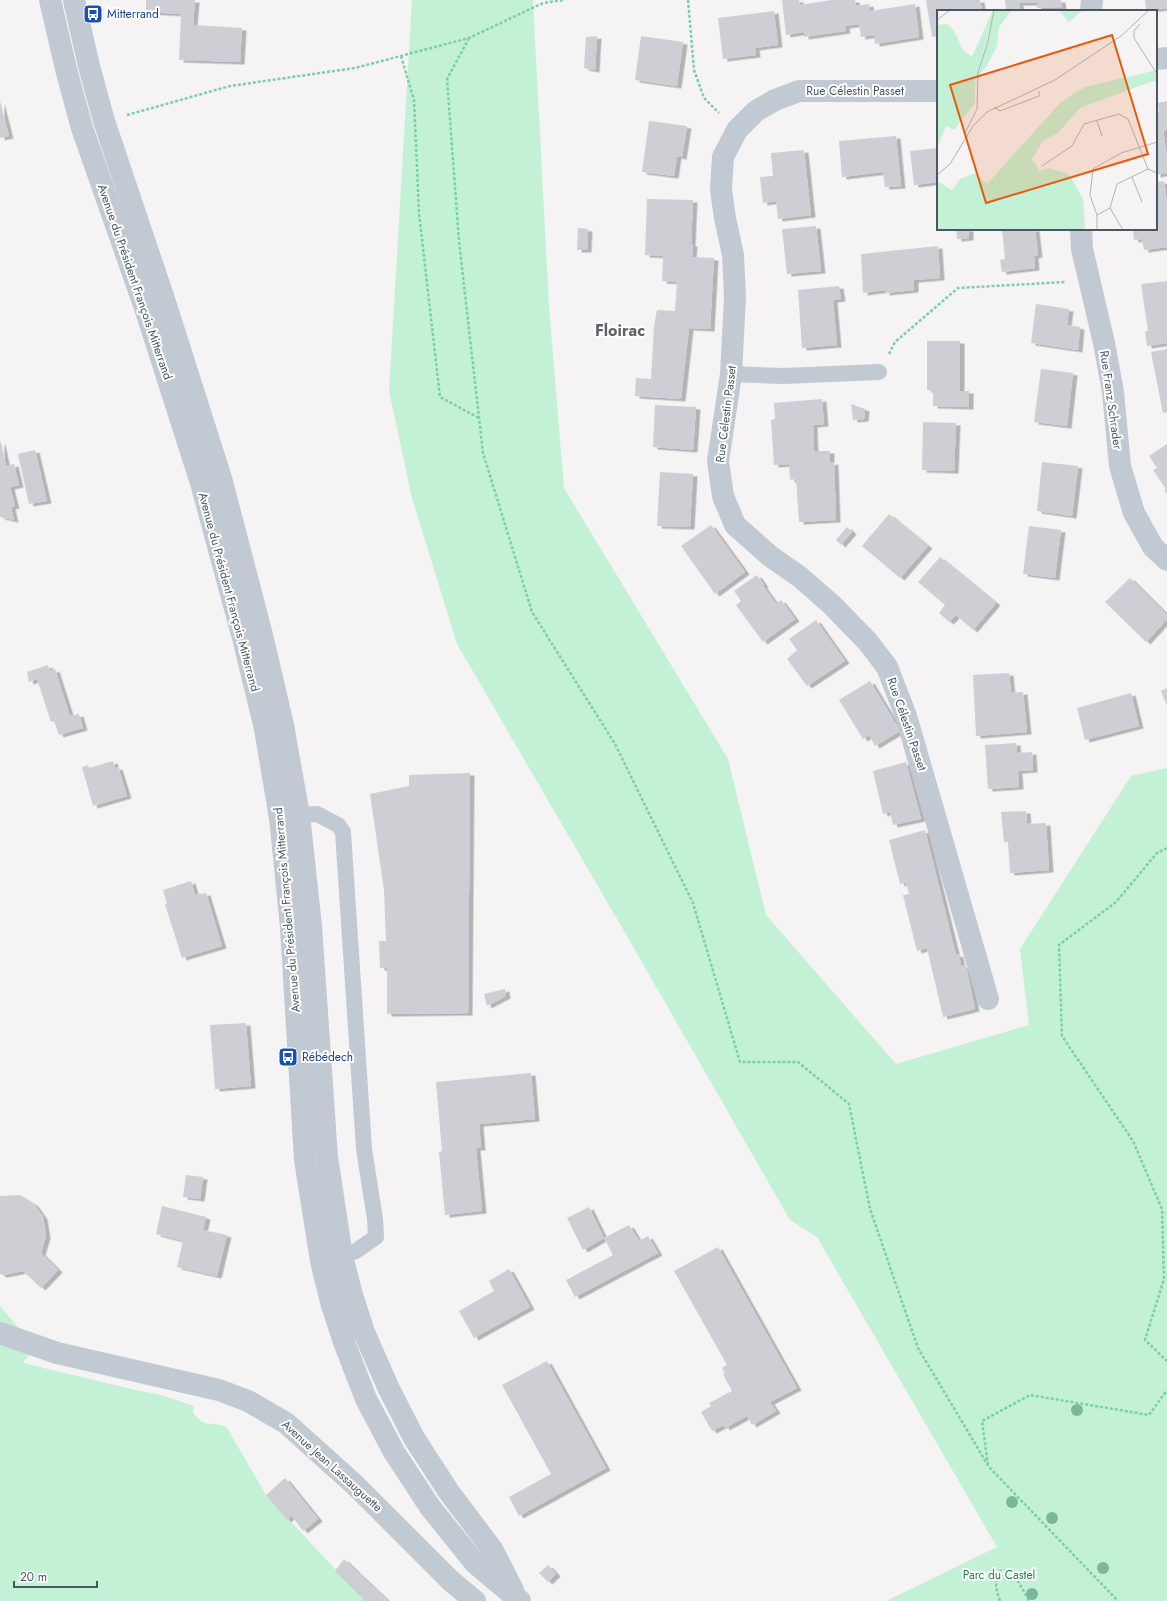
<svg xmlns="http://www.w3.org/2000/svg" width="1167" height="1601" font-family="Jost,sans-serif">
	<style>
		.green { fill: #c3f1d5 }
		.building { fill: #cdcfd5; filter: url(#shadow) }
		.lines { fill: none; stroke-linecap: round; stroke-linejoin: round }
		.path { stroke: #7ad0a6; stroke-width: 2.5; stroke-dasharray: 3 2; stroke-linecap: butt }
		.service { stroke: #c1cad2; stroke-width: 16 }
		.minor { stroke: #c1cad2; stroke-width: 22 }
		.tertiary { stroke: #c1cad2; stroke-width: 22 }
		.tree { fill: #7bb799 }
		.labels { text-anchor: middle; dominant-baseline: central; stroke-width: 4; stroke-linejoin: round; paint-order: stroke }
		.transit-label { font-size: 12px; fill: #164399; stroke: #fff; text-anchor: start }
		.street-label { font-size: 12px; fill: #4a5661; stroke: #fff }
		.park-label { font-size: 12px; fill: #17864f; stroke: #fff }
		.district-label { font-size: 16px; font-weight: bold; fill: #5f6368; stroke: #fff }
		.inset-road { fill: none; stroke: #b1b4b9; stroke-width: 1 }
		.view { fill: #e8590c; fill-opacity: 0.15; stroke: #e8590c; stroke-width: 2 }
		.inset-edge { fill: none; stroke: #4a5661; stroke-width: 2 }
	</style>
	<defs>
		<filter id="shadow"><feDropShadow dx="4.5" dy="2.5" stdDeviation="0" flood-color="#0004"/></filter>
	</defs>
	<rect width="100%" height="100%" fill="#f5f3f3"/>
	<path class="green" d="M412 0H533L549 307 564 488 728 759 766 915 896 1064 1029 1025 1020 949 1131 776 1167 768V1601H886L997 1547 817 1237 790 1220 631 943 457 644 412 498 389 391Z
		M0 1306 34 1347 23 1363 140 1391 158 1394 194 1406 193 1412C205 1431 213 1419 227 1428L266 1495 363 1599 361 1601H0Z"/>
	<path class="building" d="M146 0H195L193 25 242 28 240 62 179 60 181 14 146 12Z
		M782 0H799L800 5 832 0H855L856 6 869 4 870 11 915 4 919 37 875 44 874 35 861 37 859 24 845 26 846 31 804 37V32L786 35Z
		M926 0H980L982 11H938V36L932 37Z
		M1005 0H1061L1062 7 1037 8V3H1019L1020 9 1006 10Z
		M1145 0H1167V8L1146 10Z
		M774 11 778 45 755 48 756 55 723 59 718 18Z
		M597 36 595 70 584 68 586 37Z
		M641 36 683 42 677 86 635 80Z
		M0 101 9 136 0 138Z
		M1167 101V131H1163L1167 155V173L1156 175V112H1159L1158 103Z
		M649 121 687 126 682 157 677 156 674 176 642 172Z
		M896 136 901 186 885 187 883 172 842 177 839 141Z
		M938 148V182L914 185 910 151Z
		M804 150 811 215 778 219 776 201 763 203 760 177 773 176 771 153Z
		M1164 181 1167 202V247L1144 250 1142 239 1134 240 1133 229H1156V182Z
		M647 199 693 200 691 244H693L692 257 714 258 710 329 689 328 681 399 635 396 636 378 651 379 654 326 657 310 675 311 677 282 662 281 663 256 645 255Z
		M816 226 821 271 787 274 782 229Z
		M578 228 588 229 587 250H577Z
		M956 229H969V238L957 239Z
		M1002 229H1035L1038 255 1034 256 1035 268 1002 272 1000 260 1005 259Z
		M938 246 940 278 914 280V290L885 293V290L863 293 861 254Z
		M1167 281V343L1147 346 1145 331H1148L1141 284Z
		M839 286 841 299 833 300 837 345 802 348 798 290Z
		M1036 304 1069 309 1067 325 1080 327 1078 350 1031 343Z
		M927 341H960V391H969V407L933 406V391L927 390Z
		M1167 349V412L1163 413 1151 352Z
		M1041 369 1073 373 1067 426 1034 422Z
		M822 399 824 424 813 425 814 451H830V463L834 462 836 520 799 522 796 479 790 480 789 464 774 465 771 420 775 419 774 403Z
		M851 404 865 409 864 419 853 420Z
		M655 405 696 407 693 450 653 447Z
		M923 422 956 423 954 471 922 470Z
		M1 442 6 466 14 464 19 485 10 487 15 506 11 507 14 520 0 517V443Z
		M1167 444V494L1164 490 1166 489 1153 470 1157 468 1149 456Z
		M35 450 47 501 29 504 18 454Z
		M1042 462 1078 466 1072 516 1037 511Z
		M660 472 693 474 690 527 657 526Z
		M889 514 928 546 900 578 862 546Z
		M711 525 745 572 715 594 681 546Z
		M1029 526 1061 530 1055 578 1023 574Z
		M847 527 852 532 841 545 836 540Z
		M940 557 996 603 973 630 956 615 949 622 939 613 945 605 918 582Z
		M757 575 764 585 763 586 776 604 781 600 795 619 763 642 736 605 741 601 734 591Z
		M1130 578 1167 615V619L1146 642 1105 602Z
		M816 620 845 661 807 686 787 659 797 650 789 639Z
		M48 665 50 671 55 669 70 716 79 714 83 728 59 735 54 721 51 722 37 679 29 682 27 672Z
		M1009 673 1011 693 1023 692 1027 732 976 736 973 675Z
		M870 681 900 731 875 746 869 735 863 739 839 700Z
		M1167 688V706L1161 691Z
		M1131 693 1139 726 1085 740 1077 708Z
		M1016 743 1017 753 1032 752 1033 770 1018 771 1019 787 988 789 985 745Z
		M113 761 115 768 118 767 127 796 93 806 82 767 88 765 89 768Z
		M906 762 921 819 893 825 890 812 883 814 873 771Z
		M470 773 468 1013 387 1014V968H380L379 941H386L384 890 370 794 409 786V775Z
		M1026 811 1027 824 1046 823 1049 870 1010 873 1008 842H1004L1001 812Z
		M925 830 956 955 959 954 961 966 966 965 975 1009 943 1017 927 948 917 951 903 895 909 894 906 882 900 884 889 840Z
		M191 881 195 895 206 893 222 946 182 958 165 904 167 903 163 890Z
		M505 989 506 996 487 1006 484 994Z
		M246 1023 251 1086 215 1089 210 1025Z
		M531 1073 535 1119 479 1124 481 1148H476L482 1211 445 1215 439 1152 442 1151 436 1082Z
		M186 1175 203 1177 200 1199 183 1197Z
		M20 1195 34 1204 43 1217 46 1236 41 1253 58 1270 41 1288 23 1271 3 1275 0 1274V1196Z
		M162 1206 206 1217 203 1230 227 1235 217 1276 177 1267 183 1241 156 1234Z
		M589 1207 604 1238 583 1250 567 1218Z
		M629 1225 639 1241 648 1236 658 1253 575 1297 566 1280 613 1255 604 1238Z
		M718 1247 797 1388 770 1402 776 1411 752 1425 747 1416 725 1428 724 1425 712 1431 701 1412 711 1406 709 1403 732 1391 723 1374 725 1373 722 1368 727 1365 674 1271Z
		M509 1269 530 1307 474 1338 459 1311 494 1291 489 1281Z
		M547 1361 606 1468 519 1516 509 1497 551 1474 502 1385Z
		M285 1478 318 1519 303 1531 291 1515 287 1520 266 1495Z
		M344 1559 357 1572 388 1601H361L363 1599 335 1571Z
		M548 1565 556 1574 548 1582 539 1573Z"/>
	<g class="lines">
		<path class="path" d="M688 0 694 70 704 98 719 113
			M469 38 447 79 459 241 483 453 532 612 615 744 693 903 740 1062H798L849 1104 870 1209 918 1348 989 1467 1118 1601
			M401 56 414 100 419 213 440 397 479 418
			M127 115 230 86 355 68 469 38 543 3 564 0
			M889 354 895 342 958 288 1065 282
			M1167 848 1157 853 1116 902 1059 945 1062 1036 1133 1141 1162 1209 1164 1279 1145 1340 1167 1361
			M988 1465 982 1421 1030 1395 1149 1415 1167 1390
			M1000 1601C996 1589 994 1583 1000 1571L1012 1570 1029 1601"/>
		<path class="service" d="M731 374 783 376 879 372
			M299 815 317 814 338 825 343 832 364 1149 375 1219 376 1237 356 1251 332 1259"/>
		<path class="minor" d="M1091 11 1092 0
			M1156 59 1167 58
			M938 91H799L775 100 756 111 737 130 723 157 721 190 725 218 733 255 735 297 731 374 718 461 723 496 735 525 770 556 800 577 832 605 868 642 887 667 906 716 988 999
			M1081 229 1082 249 1104 343 1113 392 1120 466 1134 513 1153 547 1167 560"/>
		<path class="tertiary" d="M50 0 67 73 82 128 144 305 201 483 244 642 265 729 280 818 291 927 305 1160 321 1261 331 1302 344 1342 366 1399 394 1452 430 1507 475 1563 520 1601
			M74 0 89 66 104 121 164 299 221 478 262 635 283 725 299 815 311 926 327 1157 342 1256 352 1295 364 1332 388 1387 414 1438 449 1492 492 1549 513 1590
			M0 1333 57 1353 219 1390 248 1401 286 1423 355 1485 451 1581 475 1601"/>
	</g>
	<g class="tree">
		<circle cx="1077" cy="1410" r="6"/>
		<circle cx="1012" cy="1502" r="6"/>
		<circle cx="1052" cy="1518" r="6"/>
		<circle cx="1103" cy="1568" r="6"/>
		<circle cx="1032" cy="1594" r="6"/>
	</g>
	<defs>
		<symbol id="bus-square" viewBox="-11 -11 22 22"><rect x="-9" y="-9" width="18" height="18" rx="4" fill="#1a4fb4" stroke="#fff"/><path d="M-5-6H5V4H4V6H2V4H-2V6H-4V4H-5ZM-3.5-4V0h7V-4ZM-3.5 1.2v1.5H-2V1.2ZM2 1.2v1.5H3.5V1.2Z" fill="#fff"/></symbol>
	</defs>
	<g fill-rule="evenodd">
		<use href="#bus-square" x="82" y="3" width="22" height="22"/>
		<use href="#bus-square" x="277" y="1046" width="22" height="22"/>
	</g>
	<g class="labels">
		<g class="transit-label">
			<text x="107" y="14">Mitterrand</text>
			<text x="302" y="1057">Rébédech</text>
		</g>
		<g class="street-label">
			<text x="855" y="91">Rue Célestin Passet</text>
			<text transform="translate(135 282) rotate(71)">Avenue du Président François Mitterrand</text>
			<text transform="translate(1111 400) rotate(82)">Rue Franz Schrader</text>
			<text transform="translate(726 414) rotate(-83)">Rue Célestin Passet</text>
			<text transform="translate(229 592) rotate(75)">Avenue du Président François Mitterrand</text>
			<text transform="translate(907 724) rotate(71)">Rue Célestin Passet</text>
			<text transform="translate(287 910) rotate(-95)">Avenue du Président François Mitterrand</text>
			<text transform="translate(332 1466) rotate(42)">Avenue Jean Lassauguette</text>
		</g>
		<g class="park-label">
			<text x="999" y="1575">Parc du Castel</text>
		</g>
		<g class="district-label">
			<text x="620" y="330">Floirac</text>
		</g>
	</g>
	<g transform="translate(937 10)">
		<rect width="220" height="220" fill="#f5f3f3"/>
		<path d="M56 0H75L62 17 60 36 49 57 38 70V93L17 120 9 116 0 139V15L10 14 16 19 26 40 35 47ZM122 0H146L132 12ZM220 60V72L216 71 143 98 121 123 106 131 95 149 103 161 111 158 132 164 146 189 148 220H0V171L15 180 23 169 39 163 50 174 124 92 138 83 148 77Z" fill="#c3f1d5"/>
		<path class="inset-road" d="M0 10 13 0M203 14 197 21V28L220 64M57 97 63 101 102 86V81M160 111 165 126M29 127 28 123 40 99 41 62 51 32 57 0M105 156 135 136 147 114 182 104 191 109 211 159 220 163M0 165 13 154 36 116 50 102 118 70 184 26 212 0M195 167 205 192M173 198 186 220M160 205 173 198 180 174 211 159M160 220V205L153 185 156 159 184 143 220 132"/>
		<path class="view" d="M175 25 211 144 49 193 13 75Z"/>
		<rect width="220" height="220" class="inset-edge"/>
	</g>
	<path d="M14 1581v6h83v-6" fill="none" stroke="#4a5661" stroke-width="2"/>
	<text x="20" y="1581" font-size="12" fill="#4a5661" stroke="#ffffff" stroke-width="3" paint-order="stroke">20 m</text>
</svg>
